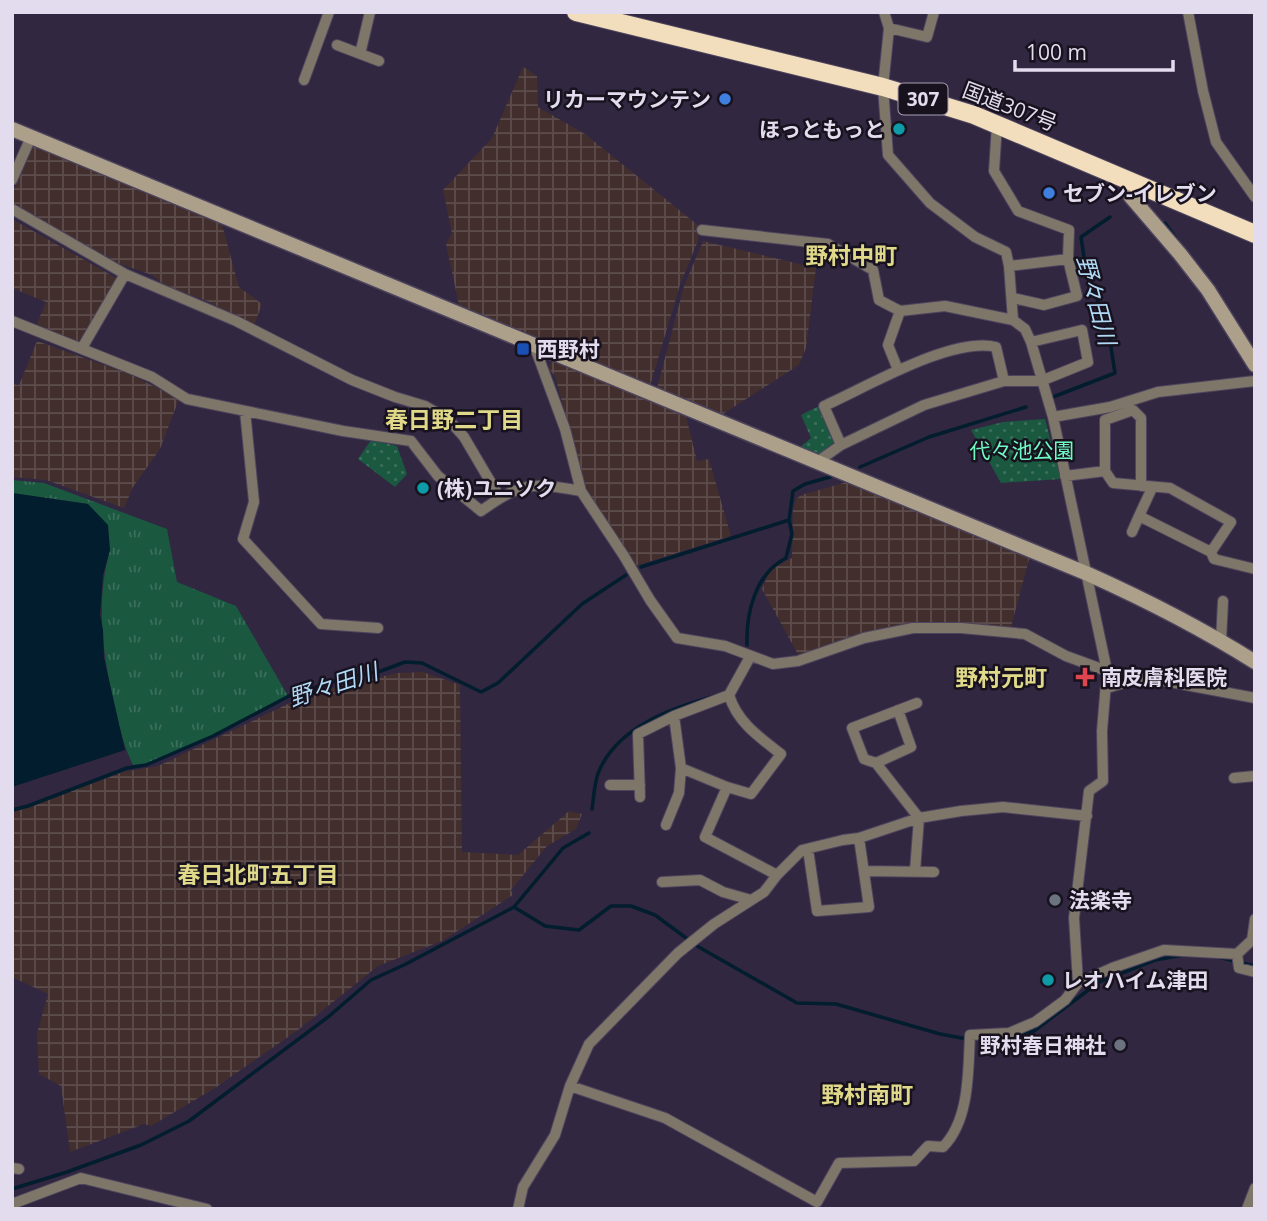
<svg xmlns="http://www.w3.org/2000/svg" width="1267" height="1221" font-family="'Open Sans','Noto Sans JP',sans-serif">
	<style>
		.industrial { fill: url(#industrial-grid) }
		.grass { fill: url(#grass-tufts) }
		.park { fill: url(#park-dots) }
		.water { fill: #021d2e }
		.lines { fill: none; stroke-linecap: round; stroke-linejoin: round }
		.stream { stroke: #021d2e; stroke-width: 3.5 }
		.street-casing { stroke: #4d445d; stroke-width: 12 }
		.secondary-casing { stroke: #4d445d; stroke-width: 17 }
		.highway-casing { stroke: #4d445d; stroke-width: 20 }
		.street { stroke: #7e7669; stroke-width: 10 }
		.secondary { stroke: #ada08b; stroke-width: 14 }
		.highway { stroke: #f2ddbc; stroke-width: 18 }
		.shop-dot { fill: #3f7fe0; stroke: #17121e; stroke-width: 2.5 }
		.culture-dot { fill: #0f9aa8; stroke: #17121e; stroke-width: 2.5 }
		.transit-dot { fill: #1a4fb4; stroke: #17121e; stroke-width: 2.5 }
		.health-dot { fill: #e0444e; stroke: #17121e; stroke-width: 2.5 }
		.worship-dot { fill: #6b7280; stroke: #17121e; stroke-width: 2.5 }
		.labels { text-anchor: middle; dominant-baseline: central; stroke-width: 5; stroke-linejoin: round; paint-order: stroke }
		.shield { fill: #17121e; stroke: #a69fb0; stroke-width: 2 }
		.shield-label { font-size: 19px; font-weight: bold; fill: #e3dcee }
		.poi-label { font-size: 21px; font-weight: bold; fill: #e3dcee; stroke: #17121e; text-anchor: start }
		.street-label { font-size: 21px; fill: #e3dcee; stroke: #17121e }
		.park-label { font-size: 21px; fill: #6efac2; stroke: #17121e }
		.neighbourhood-label { font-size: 23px; font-weight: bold; fill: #e0d98a; stroke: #17121e }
		.water-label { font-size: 23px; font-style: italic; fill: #b0d9f5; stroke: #17121e }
	</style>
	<defs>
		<pattern id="industrial-grid" width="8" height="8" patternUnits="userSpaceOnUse" patternTransform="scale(1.75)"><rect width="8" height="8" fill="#422e2d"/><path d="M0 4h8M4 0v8" fill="none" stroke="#5d4c4c"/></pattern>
		<pattern id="grass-tufts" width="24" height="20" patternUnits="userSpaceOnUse" patternTransform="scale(1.75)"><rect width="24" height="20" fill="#1a5840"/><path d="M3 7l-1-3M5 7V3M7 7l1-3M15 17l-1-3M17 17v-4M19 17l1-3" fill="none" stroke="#3b6f5c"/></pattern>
		<pattern id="park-dots" width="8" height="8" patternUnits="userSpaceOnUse" patternTransform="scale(1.75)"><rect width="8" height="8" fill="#1a5840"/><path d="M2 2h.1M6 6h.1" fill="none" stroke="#3b6f5c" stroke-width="1.8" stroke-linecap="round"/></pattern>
	</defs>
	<rect width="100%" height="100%" fill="#312741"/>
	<path class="industrial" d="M523 67 537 76 538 107 585 134 699 226 698 241 680 285 650 386 460 310 446 244 452 233 443 190 492 138Z
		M34 143 221 221 239 287 262 304 254 326 209 302 164 285 152 275 114 262 12 205V193Z
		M12 219 118 279 80 343 36 326 46 302 12 288Z
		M703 241 816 268 806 348 799 365 723 414 657 388 684 286Z
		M37 341 132 375 179 399 160 449 133 487 124 508 46 480 12 477V384L19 385Z
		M552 359 685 412 697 461 709 459 731 536 635 566 586 491 555 376 549 369Z
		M847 482 1030 556 1011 627 899 625 880 629 800 658 762 589 769 573 777 566 792 558 793 510 796 499 801 495Z
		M423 672 460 685 462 852 518 855 569 811 582 814 576 829 547 846 511 890 513 895 442 941 378 966 298 1030 215 1088 151 1126 144 1124 70 1152 61 1086 39 1074 37 1033 48 994 12 977V813L123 772 158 766 292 702 321 691 397 673Z"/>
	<path class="grass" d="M12 480 44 483 167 529 177 582 236 606 288 696 227 729 149 764 133 765C124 747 120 729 115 709 103 655 95 603 110 550L88 504 12 493Z"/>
	<path class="park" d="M819 406 834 442 817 457 800 447 811 438 801 415Z
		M1045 419 1061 479 1001 483 971 430 1003 422Z
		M371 440 397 446 407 474 395 487 358 459Z"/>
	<path class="water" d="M12 493 88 504 108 525 110 550 103 575 100 615 103 630 104 658 125 750 12 787Z"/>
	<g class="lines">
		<path class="stream" d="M1165 223 1177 240
			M1053 397 1115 373 1108 328 1086 270 1081 237 1110 217
			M860 467 929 437 1026 407
			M641 567 789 520
			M747 645C746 613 755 574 786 558L792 534 789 520 793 491 805 484 830 477
			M592 809C594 797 594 782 599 771 618 727 671 708 715 696
			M12 810 28 806 127 768 146 765 213 736 291 695 345 678 381 671 405 662 422 663 481 692 498 683 582 604 626 575
			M514 907 545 926 579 930 611 906H631L655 915 697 946 797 1003 836 1004 940 1034 967 1039
			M1218 957 1255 966
			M1013 1036 1034 1031 1099 982 1155 960 1183 955
			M12 1189 67 1172 141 1145 189 1121 328 1017 371 980 404 965 514 907 563 848 589 833"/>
		<defs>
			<path id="street" d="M884 12 889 28 883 87 888 155 930 203 975 237 1006 252 1009 266 1013 320 1025 329 1031 342 1053 417 1107 671 1102 731 1103 781 1089 791 1074 918 1078 983
				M1188 12 1203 91 1216 142 1255 197
				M889 28 927 37 934 12
				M337 45 379 61
				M360 54 370 12
				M304 80 329 12
				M997 124 994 171 1018 211 1069 230 1068 259 1009 266
				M12 180 31 137
				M12 209 125 274 82 348
				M702 230 828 244 873 270 879 300 900 311 945 306 1013 320
				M125 274 236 321 352 380 395 397 425 406 449 420 464 437 500 498
				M1013 298 1044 305 1077 296 1068 259
				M12 321 152 377 187 399 343 431 411 441 438 476 481 511C522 482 532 482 581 491
				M534 345 565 429 581 491 624 556 650 600 677 638 725 646 773 664 798 661 864 638 913 628H961L1025 634 1066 656 1107 671
				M898 370 888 345 900 311
				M1004 381 996 347C952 336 865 388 824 406L841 445 924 405 1004 381H1041L1088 362 1082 330 1031 342
				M245 411 254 502 243 539 321 624 378 628
				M1053 417 1110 407 1158 392 1255 381
				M817 462 841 445
				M1105 471V420L1133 410 1141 418V486
				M1065 476 1105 471 1113 483 1170 488 1231 522 1211 552 1139 516 1132 532
				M1139 516 1152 488
				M1211 552 1214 559 1255 569
				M1221 641 1223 601
				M1107 688 1144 677 1255 698
				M876 763 911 747 898 710
				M681 768 727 787 751 794 781 754C759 737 737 722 729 695L750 657
				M1234 778 1255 776
				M610 785H640
				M727 787 705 837 777 875
				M640 797 638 734 674 716 729 695
				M666 825 679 793 681 768 674 716
				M808 849 817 911 869 907 859 838
				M864 871 934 872
				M915 871 919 818 876 763 864 759 852 728 917 703
				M662 882 700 880 723 892 751 900
				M1237 954 1252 940 1255 919
				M570 1086 665 1118 817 1202 839 1163 914 1161 928 1146 943 1147C970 1120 968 1070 970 1035L1009 1033 1035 1022 1065 1000 1078 983 1112 968 1164 950 1237 954 1239 968 1255 972
				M12 1168 19 1169
				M12 1204 81 1178 207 1209
				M518 1209 523 1187 555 1135 570 1086 589 1044 678 953 714 924 764 892 777 875 802 850 843 840 859 838 919 818 961 811 1003 807 1087 816
				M1247 1209 1255 1188"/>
			<path id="secondary" d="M12 129 1088 574C1146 600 1201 628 1255 662
				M1135 182 1131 197 1180 254 1208 290 1255 365"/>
			<path id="highway" d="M576 12 883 87 974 115 1255 234"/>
		</defs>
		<use href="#street" class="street-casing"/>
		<use href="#secondary" class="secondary-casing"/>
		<use href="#highway" class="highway-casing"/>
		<use href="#street" class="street"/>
		<use href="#secondary" class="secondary"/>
		<use href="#highway" class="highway"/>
	</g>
	<g class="shop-dot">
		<circle cx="725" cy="99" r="7"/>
		<circle cx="1049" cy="193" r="7"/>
	</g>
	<g class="culture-dot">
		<circle cx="899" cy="129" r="7"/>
		<circle cx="423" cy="488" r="7"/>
		<circle cx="1048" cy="980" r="7"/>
	</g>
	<rect class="transit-dot" x="516" y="342" width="14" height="14" rx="3.5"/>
	<path class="health-dot" d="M1081.5 666.5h7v7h7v7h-7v7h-7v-7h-7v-7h7z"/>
	<g class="worship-dot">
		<circle cx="1055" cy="900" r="7"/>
		<circle cx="1120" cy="1045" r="7"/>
	</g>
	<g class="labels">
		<rect class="shield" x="898.5" y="83.5" width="49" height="31" rx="5"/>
		<g class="shield-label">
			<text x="923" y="99">307</text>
		</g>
		<g class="poi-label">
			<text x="711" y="99" text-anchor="end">リカーマウンテン</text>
			<text x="885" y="129" text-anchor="end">ほっともっと</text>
			<text x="1063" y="193">セブン-イレブン</text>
			<text x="537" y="349">西野村</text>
			<text x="437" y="488">(株)ユニソク</text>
			<text x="1101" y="677">南皮膚科医院</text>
			<text x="1069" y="900">法楽寺</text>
			<text x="1062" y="980">レオハイム津田</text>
			<text x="1106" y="1045" text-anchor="end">野村春日神社</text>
		</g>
		<g class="street-label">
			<text transform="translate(1010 106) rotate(21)">国道307号</text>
		</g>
		<g class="park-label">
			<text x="1022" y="450">代々池公園</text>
		</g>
		<g class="neighbourhood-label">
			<text x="851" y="255">野村中町</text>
			<text x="454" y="419">春日野二丁目</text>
			<text x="1001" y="677">野村元町</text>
			<text x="258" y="874">春日北町五丁目</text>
			<text x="867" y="1094">野村南町</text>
		</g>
		<g class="water-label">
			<text transform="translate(1097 300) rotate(75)">野々田川</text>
			<text transform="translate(333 684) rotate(-18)">野々田川</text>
		</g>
	</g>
	<rect width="1267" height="1221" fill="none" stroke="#e3dcee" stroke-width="28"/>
	<path d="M1015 60v10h158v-10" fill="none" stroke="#e3dcee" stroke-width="3.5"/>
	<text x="1026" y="60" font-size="21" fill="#e3dcee" stroke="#17121e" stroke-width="5" paint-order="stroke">100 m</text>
</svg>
